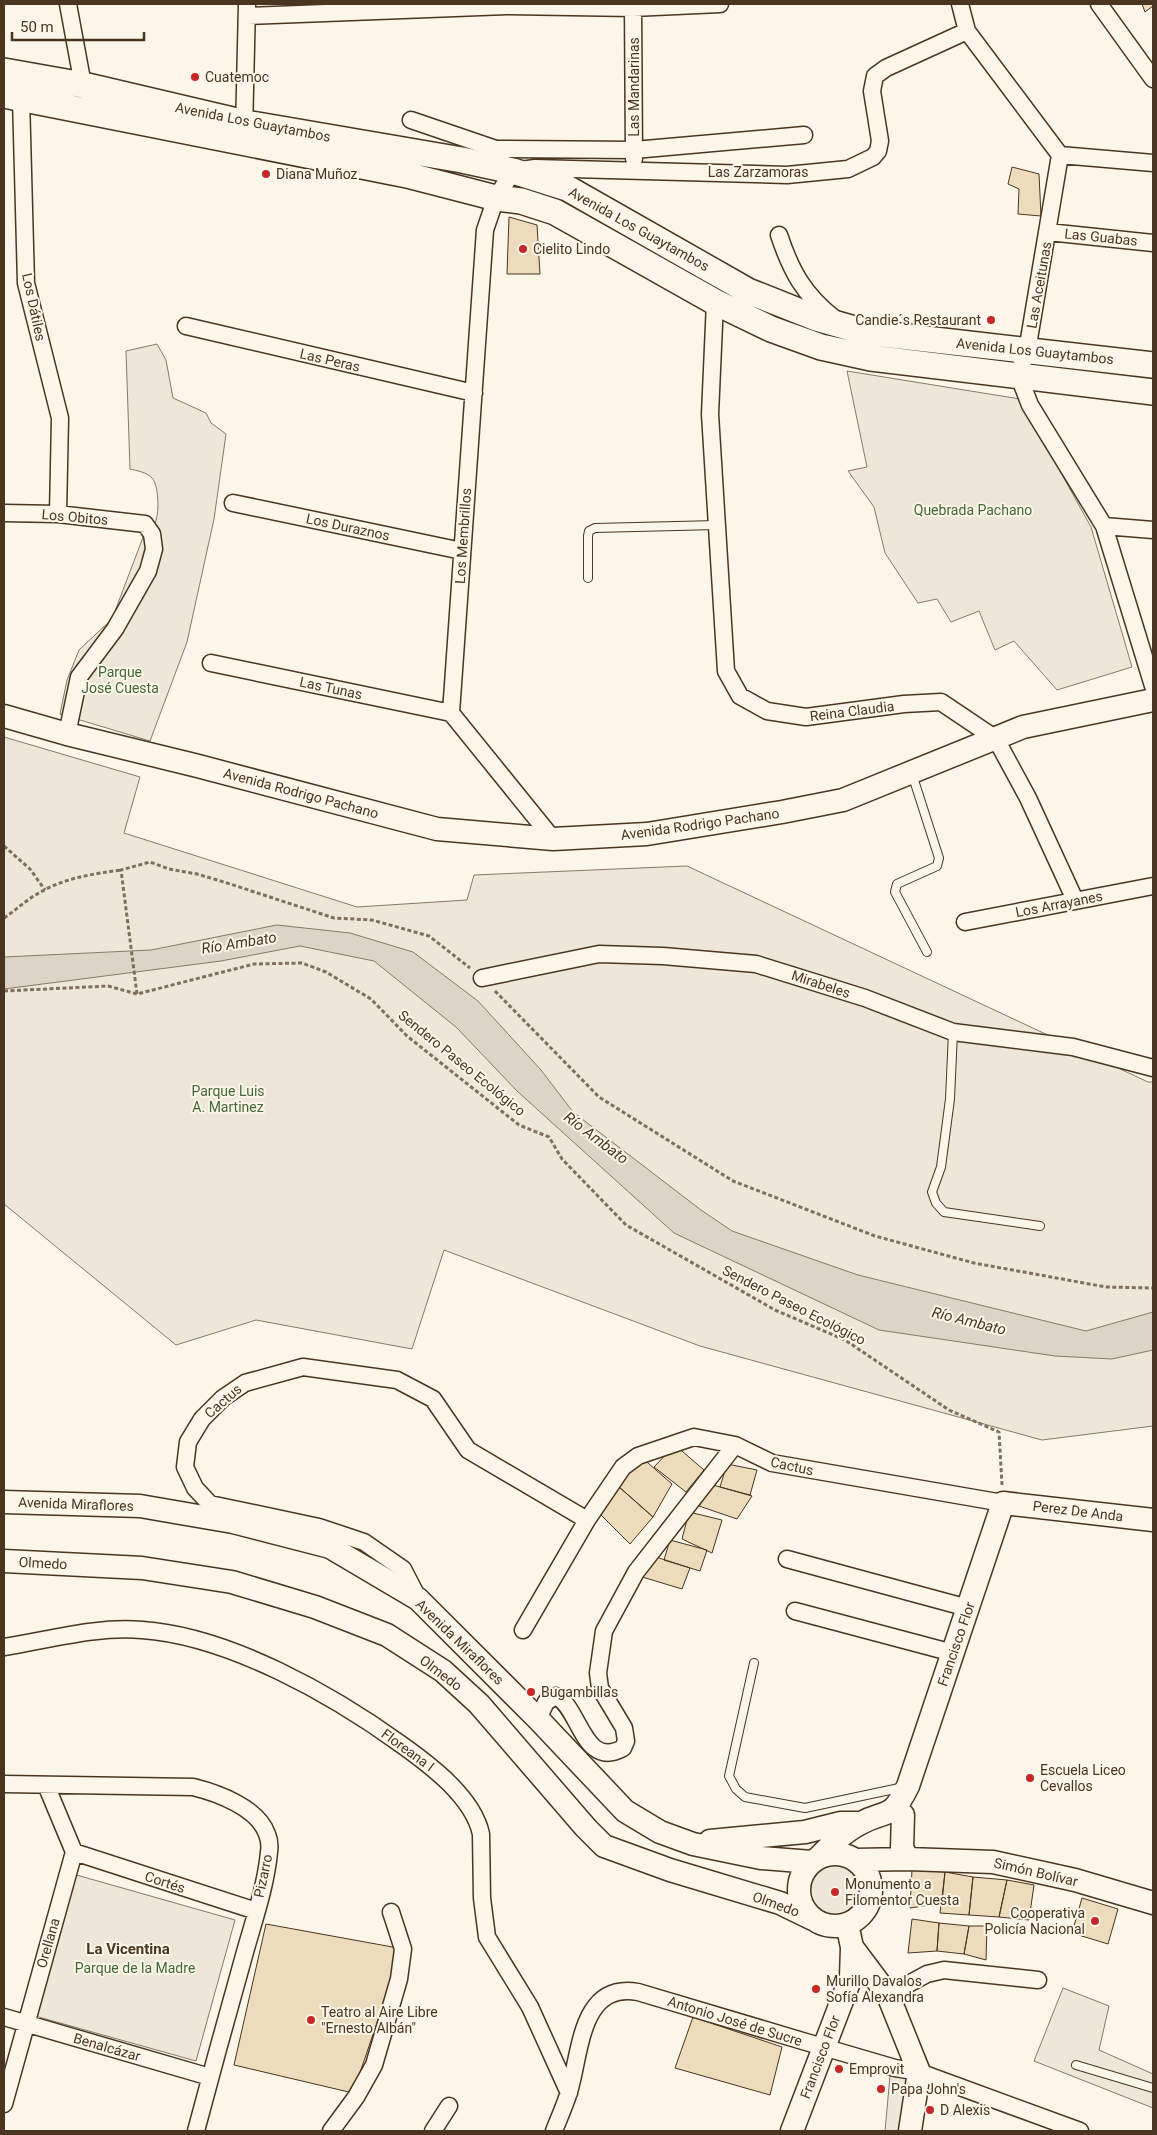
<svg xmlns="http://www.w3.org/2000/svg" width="1157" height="2135" font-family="Roboto,sans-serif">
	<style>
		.green { fill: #ede6d9; stroke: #887966 }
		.parking { fill: #ede7d9; stroke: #887966 }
		.water { fill: #dcd4c6; stroke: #887966 }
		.building { fill: #ecdcbc; stroke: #4a3520 }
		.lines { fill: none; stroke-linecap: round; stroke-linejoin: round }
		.lane-casing { stroke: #4a3520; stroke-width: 10 }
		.street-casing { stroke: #4a3520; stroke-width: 19 }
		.secondary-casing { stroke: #4a3520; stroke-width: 25 }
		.primary-casing { stroke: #4a3520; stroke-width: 28 }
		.path { stroke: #7f6f5c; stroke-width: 3; stroke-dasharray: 4 2.5; stroke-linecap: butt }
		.lane { stroke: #fbf6e9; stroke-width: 8 }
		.street { stroke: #fbf6e9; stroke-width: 16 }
		.secondary { stroke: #fbf6e9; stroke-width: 22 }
		.primary { stroke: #fbf6e9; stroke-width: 25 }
		.poi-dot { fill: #c62828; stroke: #fbf6e9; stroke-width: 2 }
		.labels { text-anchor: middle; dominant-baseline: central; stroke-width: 4; stroke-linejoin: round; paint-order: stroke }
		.poi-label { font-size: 14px; fill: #4a3520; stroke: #fbf6e9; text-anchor: start }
		.street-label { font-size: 14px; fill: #4a3520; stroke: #fbf6e9 }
		.park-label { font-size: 14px; fill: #436837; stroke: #fbf6e9 }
		.water-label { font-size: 15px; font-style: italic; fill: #4a3520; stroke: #fbf6e9 }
		.neighbourhood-label { font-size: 15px; font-weight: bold; fill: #4a3520; stroke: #fbf6e9 }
	</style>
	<rect width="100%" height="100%" fill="#fbf6e9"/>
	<path class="green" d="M157 344 166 360 173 398 206 413 211 423 226 434 214 519 187 642 150 741 60 714 67 680 79 650 112 619 145 532C148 530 152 527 154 525 160 516 159 485 152 478 146 472 138 471 130 469L126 351Z
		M847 371 1020 399 1091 527 1132 667 1057 690 1014 641 995 650 979 611 951 622 937 599 918 603 885 553 874 507 848 471 867 467Z
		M4 737 140 777 124 833 357 907 467 900 474 875 687 866 1148 1082H1153V1426L1042 1440 700 1346 444 1250 412 1349 256 1320 176 1345 4 1204Z
		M805 1891a31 31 0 1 1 62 0a31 31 0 1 1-62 0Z
		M73 1874 235 1920 196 2061 35 2016Z"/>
	<path class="parking" d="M1063 1988 1109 2006 1099 2050 1153 2074V2108L1034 2061Z
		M890 2076 914 2080 907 2131H885Z"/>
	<path class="water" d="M277 925 350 933 413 952 478 1001 541 1070 573 1112 701 1210 732 1231 858 1275 1086 1331 1153 1312V1350L1112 1359 1055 1356 879 1330 674 1233 517 1091 456 1027 374 961 300 946 221 961 4 989V957L151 950Z"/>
	<path class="building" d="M1142 4H1153V6L1145 12Z
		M1012 167 1039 174 1041 216 1018 214 1019 189 1008 184Z
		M509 217 537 225 540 274H507Z
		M675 1445 704 1470 686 1492 654 1467Z
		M640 1456 672 1484 653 1517 618 1486Z
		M727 1464 757 1470 750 1495 720 1487Z
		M713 1485 752 1496 737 1519 699 1506Z
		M618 1486 653 1517 630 1544 601 1515Z
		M689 1512 722 1520 712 1553 682 1539Z
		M670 1540 707 1550 700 1571 664 1560Z
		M650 1555 690 1568 682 1589 639 1576Z
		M912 1870 945 1872 942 1903 910 1908Z
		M945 1872 973 1877 969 1915 940 1913Z
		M973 1877 1007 1880 999 1917 969 1915Z
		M1007 1880 1034 1885 1029 1920 999 1917Z
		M1082 1898 1118 1909 1108 1944 1072 1933Z
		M912 1919 939 1923 937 1951 908 1953Z
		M939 1923 969 1926 964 1954 937 1951Z
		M266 1924 398 1948 392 1979 353 2093 234 2065Z
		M969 1926H987L986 1960 964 1954Z
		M693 2017 782 2047 770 2095 675 2068Z"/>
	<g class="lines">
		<defs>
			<path id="lane" d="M588 578V536L589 531 595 528 717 525
				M912 774 939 858 937 866 897 884 895 892 927 952
				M953 1032 950 1099 941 1167 932 1192 936 1203 944 1212 1040 1226
				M754 1663 729 1776 736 1789 745 1797 805 1808 904 1787
				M1076 2065 1153 2088"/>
			<path id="street" d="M68 4 83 85
				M633 4 634 159
				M960 4 967 31 1060 155 1027 351 1018 374 1030 405 1104 526 1153 686
				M1099 4 1153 79
				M247 16 507 6 633 8 720 4
				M21 98 26 283 60 418 58 514
				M411 120 496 149 634 150 804 135
				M244 131 247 4
				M1060 155 1153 163
				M1048 232 1153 243
				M779 235C791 271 804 295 834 318
				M715 302 710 414 726 671 740 696 767 711 806 717 904 704 941 702 996 739 1028 798 1075 900
				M186 326 474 393
				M233 503 462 551
				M4 513 58 514 145 524 152 534 154 549 148 571 115 629 79 677 67 734
				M1104 526 1153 530
				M211 663 451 713
				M553 839 451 713 485 230 496 198 513 171 535 168 787 175 848 169 873 157 878 151 880 141 872 91 875 76 886 68 967 31
				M965 922 1153 886
				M482 978 599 954 663 956 756 964 865 998 953 1032 1073 1047 1153 1068
				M787 1559 968 1608
				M418 1598 403 1569 364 1542 319 1527 210 1504 195 1488 185 1467 188 1442 202 1419 223 1398 245 1383 303 1367 397 1380 433 1399 468 1450 587 1520
				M795 1611 953 1653
				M523 1630 587 1520 623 1467 638 1456 694 1437 735 1445 772 1463 1003 1503
				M4 1647C49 1640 96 1626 142 1630 229 1636 333 1695 402 1745 430 1765 473 1797 481 1834L482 1898 487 1937 530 2007 569 2093
				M538 1719 546 1702 556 1696C580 1707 583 1770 623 1748L626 1741 624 1728 600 1688 598 1673 604 1631 636 1572 735 1445
				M4 1784 193 1787C218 1793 258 1808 267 1834 269 1839 270 1846 269 1852 266 1885 254 1920 245 1952 228 2012 212 2071 196 2131
				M74 1852 256 1911
				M888 1995 927 1974 944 1970 1038 1980
				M4 2017 210 2077
				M4 2104 74 1852 46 1785
				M331 2131 356 2097 374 2065 399 1979 403 1949 391 1912
				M433 2131 449 2106
				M554 2131C559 2118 565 2105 569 2092 581 2052 580 1982 638 1992L806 2042 895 2068 919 2072 1080 2131"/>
			<path id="secondary" d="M4 716 67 734 198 766 437 829 553 839 647 834 782 812 843 800 1023 727 1153 700
				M4 1502 140 1506 233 1522 330 1547 418 1599 538 1719 625 1811 660 1832 693 1844 761 1858 812 1862
				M4 1561 142 1568 232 1582 315 1607 387 1635 443 1671 479 1704 586 1828 604 1846 670 1870 780 1903 813 1919
				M903 1815 902 1848 908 1859
				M710 1841 805 1832 841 1823H856
				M799 1890a36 36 0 1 1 72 0a36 36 0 1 1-72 0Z
				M820 1856C832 1844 844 1832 859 1824 888 1808 890 1822 908 1786L1003 1503 1153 1520
				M856 1860 908 1859 993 1862 1075 1880 1153 1903
				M852 1947 888 1995 919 2072 910 2131
				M792 2131 851 1977 852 1947 847 1924"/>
			<path id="primary" d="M4 71 83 85 245 123 462 160 513 171 567 188 748 291 816 318 865 332 1153 365
				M4 95 407 175 496 198 521 201 555 212 715 302 771 329 821 347 871 358 1153 392"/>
		</defs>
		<use href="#lane" class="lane-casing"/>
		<use href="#street" class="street-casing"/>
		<use href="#secondary" class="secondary-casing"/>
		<use href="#primary" class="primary-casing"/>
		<path class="path" d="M4 846 30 869 45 890
			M4 918C16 910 26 900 39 893 64 878 92 874 121 870
			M4 991 108 986 137 994 254 964 302 963 326 972 371 999 407 1036 519 1125 549 1137 562 1159 626 1225 775 1310 845 1340 949 1410 999 1432 1002 1485
			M495 991 599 1097 733 1181 875 1236 974 1263 1106 1287 1153 1288
			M137 994 121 870 150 862 169 869 197 874 224 882 334 918 372 920 429 936 470 968"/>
		<use href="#lane" class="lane"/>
		<use href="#street" class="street"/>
		<use href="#secondary" class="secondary"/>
		<use href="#primary" class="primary"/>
	</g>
	<g class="poi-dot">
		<circle cx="195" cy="77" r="5"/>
		<circle cx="266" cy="174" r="5"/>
		<circle cx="523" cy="249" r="5"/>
		<circle cx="991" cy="320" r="5"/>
		<circle cx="531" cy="1692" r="5"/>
		<circle cx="1030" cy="1778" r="5"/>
		<circle cx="835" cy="1892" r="5"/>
		<circle cx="1095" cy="1921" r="5"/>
		<circle cx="816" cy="1989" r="5"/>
		<circle cx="311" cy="2020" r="5"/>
		<circle cx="839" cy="2069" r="5"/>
		<circle cx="881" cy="2089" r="5"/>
		<circle cx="930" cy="2110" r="5"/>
	</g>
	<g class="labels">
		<g class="poi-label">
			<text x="205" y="77">Cuatemoc</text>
			<text x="276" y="174">Diana Muñoz</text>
			<text x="533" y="249">Cielito Lindo</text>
			<text x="981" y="320" text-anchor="end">Candie´s Restaurant</text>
			<text x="541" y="1692">Bugambillas</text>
			<text x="1040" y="1770">Escuela Liceo<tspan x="1040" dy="16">Cevallos</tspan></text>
			<text x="845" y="1884">Monumento a<tspan x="845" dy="16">Filomentor Cuesta</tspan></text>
			<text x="1085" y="1913" text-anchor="end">Cooperativa<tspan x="1085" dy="16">Policía Nacional</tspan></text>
			<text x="826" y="1981">Murillo Davalos<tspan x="826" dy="16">Sofía Alexandra</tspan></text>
			<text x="321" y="2012">Teatro al Aire Libre<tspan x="321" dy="16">"Ernesto Albán"</tspan></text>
			<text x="849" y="2069">Emprovit</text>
			<text x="891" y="2089">Papa John's</text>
			<text x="940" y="2110">D Alexis</text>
		</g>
		<g class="street-label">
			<text transform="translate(634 87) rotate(-90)">Las Mandarinas</text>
			<text transform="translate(253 122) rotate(11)">Avenida Los Guaytambos</text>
			<text x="758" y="172">Las Zarzamoras</text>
			<text transform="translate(639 229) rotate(29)">Avenida Los Guaytambos</text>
			<text transform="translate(1101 237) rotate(6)">Las Guabas</text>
			<text transform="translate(1039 285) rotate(-80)">Las Aceitunas</text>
			<text transform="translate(34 307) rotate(78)">Los Dátiles</text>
			<text transform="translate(1035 351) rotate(6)">Avenida Los Guaytambos</text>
			<text transform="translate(330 360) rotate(13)">Las Peras</text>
			<text transform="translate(75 517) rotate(5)">Los Obitos</text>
			<text transform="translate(348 527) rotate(12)">Los Duraznos</text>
			<text transform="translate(463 536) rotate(-86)">Los Membrillos</text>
			<text transform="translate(331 688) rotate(12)">Las Tunas</text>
			<text transform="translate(852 711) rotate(-7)">Reina Claudia</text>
			<text transform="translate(301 793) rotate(15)">Avenida Rodrigo Pachano</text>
			<text transform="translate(700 824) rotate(-8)">Avenida Rodrigo Pachano</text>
			<text transform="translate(1059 904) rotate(-11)">Los Arrayanes</text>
			<text transform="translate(821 984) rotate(18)">Mirabeles</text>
			<text transform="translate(462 1063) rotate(39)">Sendero Paseo Ecológico</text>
			<text transform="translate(794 1305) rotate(27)">Sendero Paseo Ecológico</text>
			<text transform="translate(223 1401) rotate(-41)">Cactus</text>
			<text transform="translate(792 1466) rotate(12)">Cactus</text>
			<text transform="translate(76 1504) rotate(2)">Avenida Miraflores</text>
			<text transform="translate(1078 1511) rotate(7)">Perez De Anda</text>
			<text transform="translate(43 1563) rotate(3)">Olmedo</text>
			<text transform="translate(460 1642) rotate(44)">Avenida Miraflores</text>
			<text transform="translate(956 1644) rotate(-71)">Francisco Flor</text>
			<text transform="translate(441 1673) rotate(37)">Olmedo</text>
			<text transform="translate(408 1750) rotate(36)">Floreana I</text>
			<text transform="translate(1036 1872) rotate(13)">Simón Bolívar</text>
			<text transform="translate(263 1876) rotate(-78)">Pizarro</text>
			<text transform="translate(165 1882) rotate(18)">Cortés</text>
			<text transform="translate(776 1904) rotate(20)">Olmedo</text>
			<text transform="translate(48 1943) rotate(-74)">Orellana</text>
			<text transform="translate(735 2021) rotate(17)">Antonio José de Sucre</text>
			<text transform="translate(107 2047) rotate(16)">Benalcázar</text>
			<text transform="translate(820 2057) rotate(-69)">Francisco Flor</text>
		</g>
		<g class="park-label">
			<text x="973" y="510">Quebrada Pachano</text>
			<text x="120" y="672">Parque<tspan x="120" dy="16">José Cuesta</tspan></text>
			<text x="228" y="1091">Parque Luis<tspan x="228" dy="16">A. Martinez</tspan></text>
			<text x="135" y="1968">Parque de la Madre</text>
		</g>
		<g class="water-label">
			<text transform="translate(239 943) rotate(-9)">Río Ambato</text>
			<text transform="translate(596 1138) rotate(37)">Río Ambato</text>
			<text transform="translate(969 1321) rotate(14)">Río Ambato</text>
		</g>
		<g class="neighbourhood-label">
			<text x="128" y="1949">La Vicentina</text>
		</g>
	</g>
	<rect width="1157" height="2135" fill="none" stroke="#4a3520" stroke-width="10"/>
	<path d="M12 32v8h132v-8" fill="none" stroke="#4a3520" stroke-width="2.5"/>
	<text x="20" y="32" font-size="15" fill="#4a3520" stroke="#fbf6e9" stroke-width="4" paint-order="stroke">50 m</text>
</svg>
